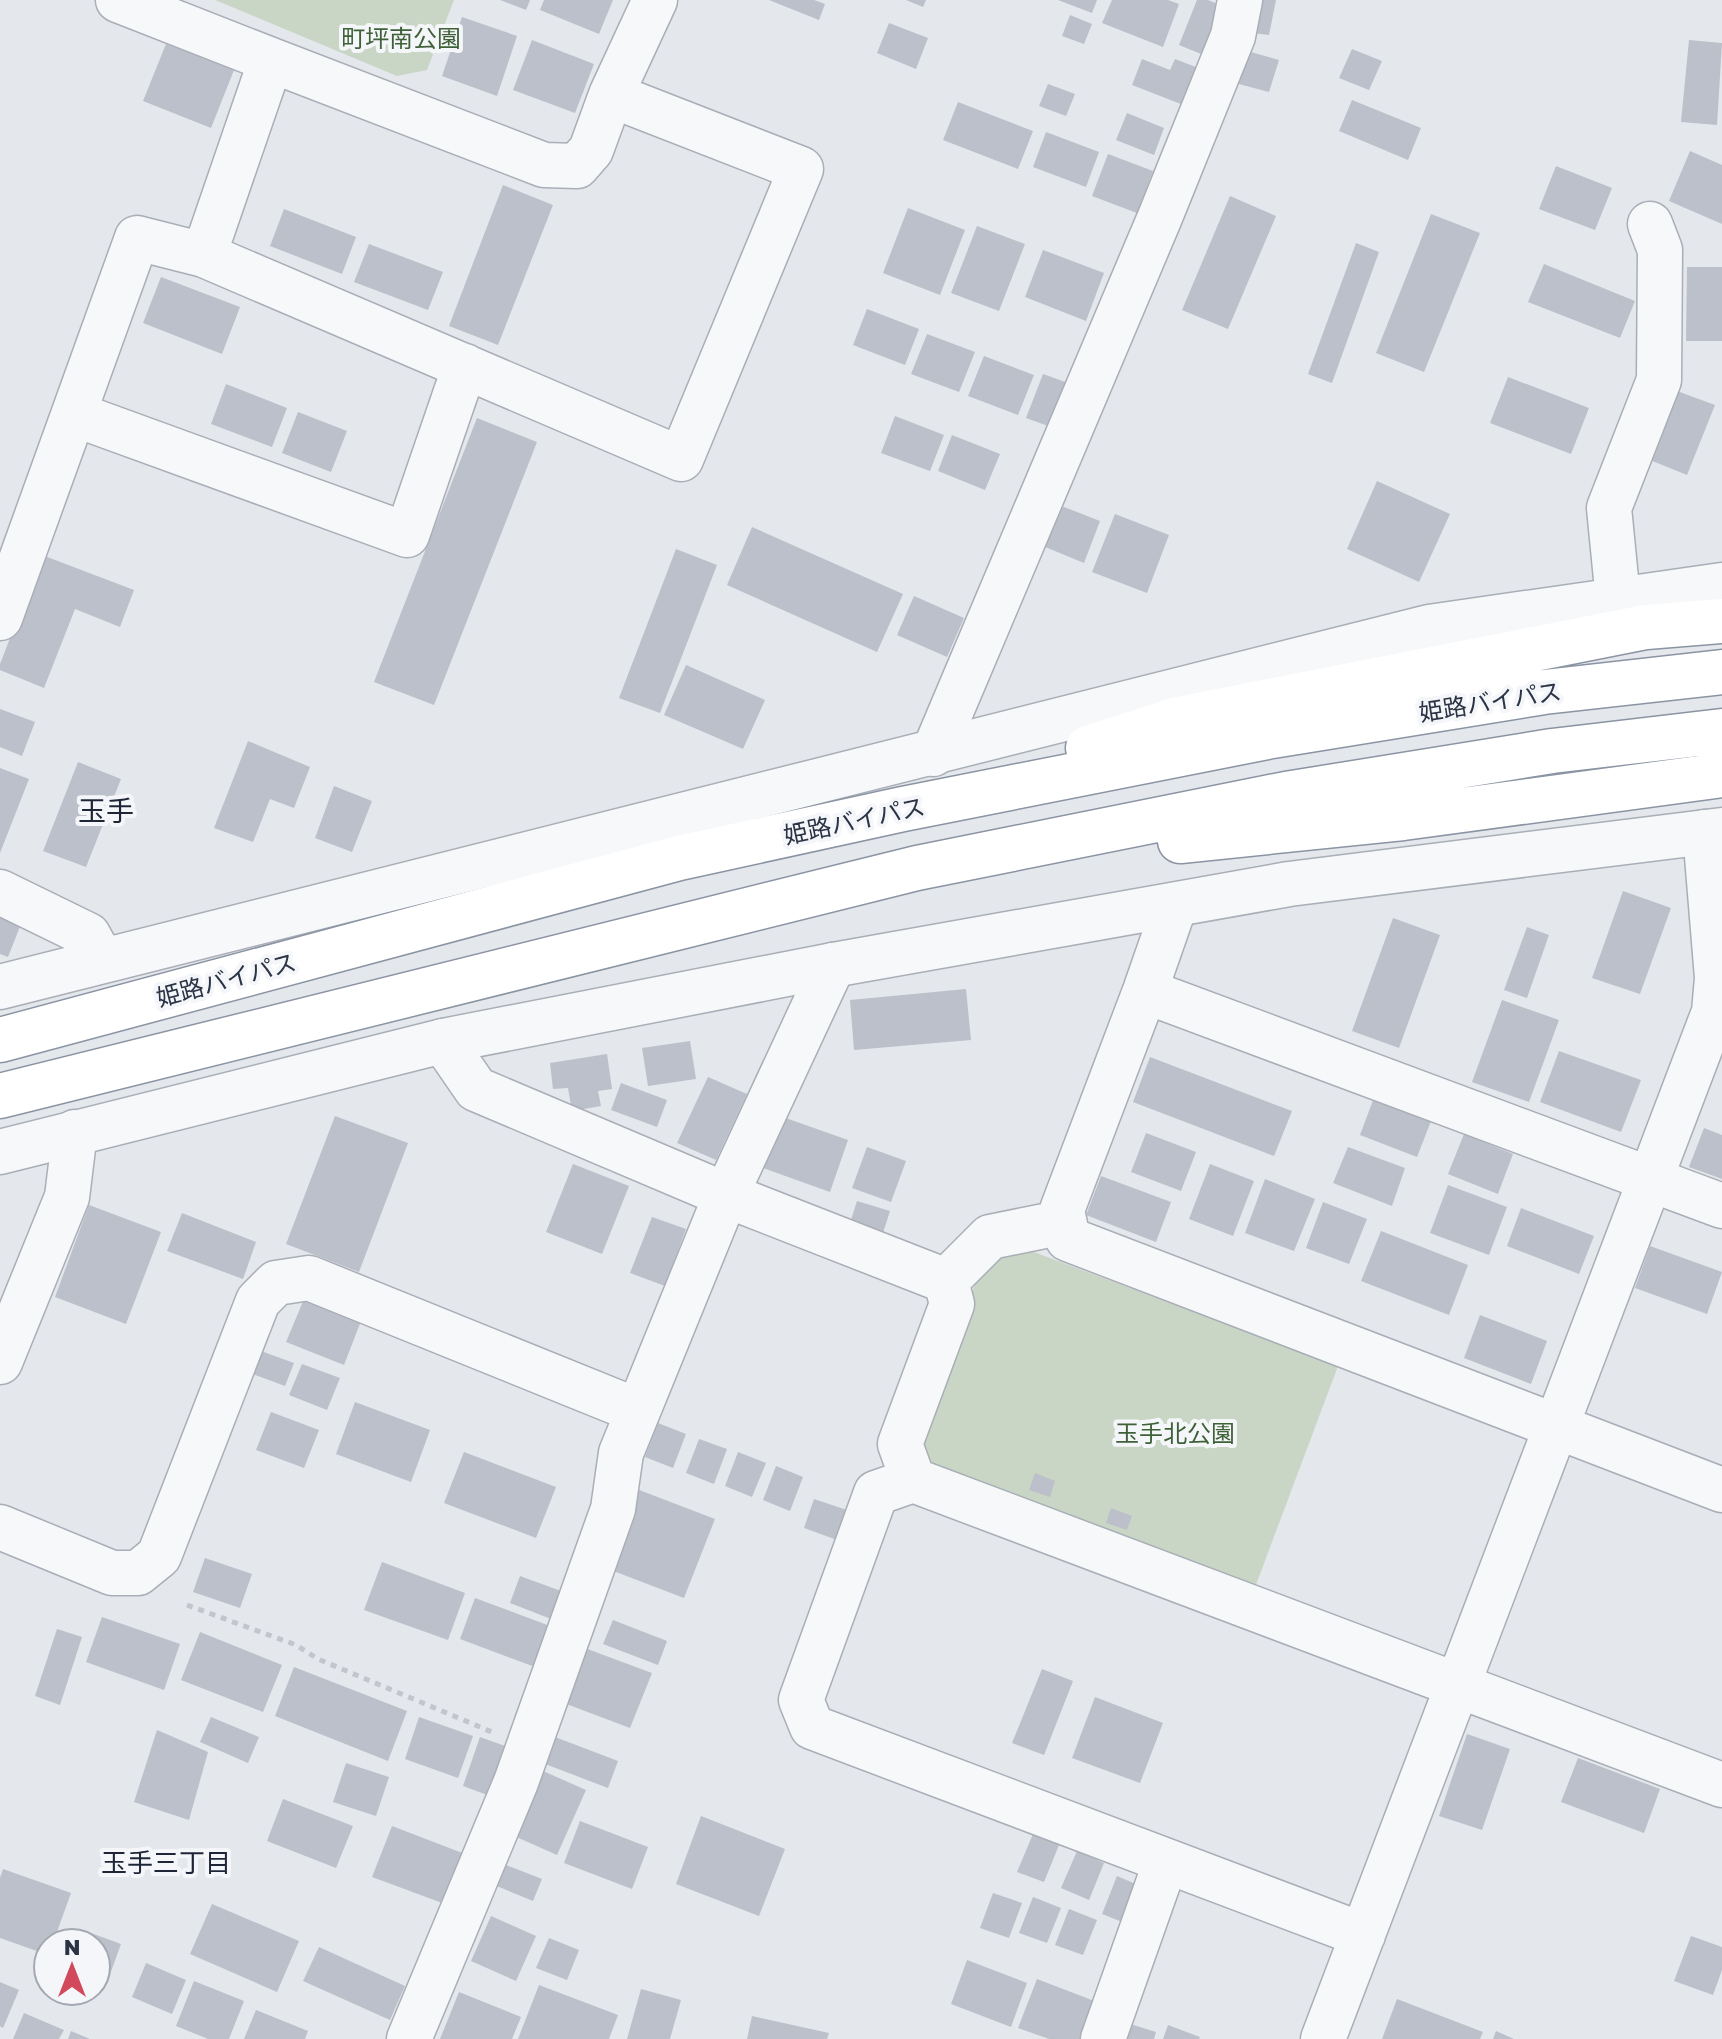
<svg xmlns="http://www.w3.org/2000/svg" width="1722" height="2039" font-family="'Golos Text','Noto Sans JP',sans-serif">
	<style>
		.green { fill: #c9d6c5 }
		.building { fill: #bbc0ca }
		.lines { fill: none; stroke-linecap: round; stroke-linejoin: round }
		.minor-casing { stroke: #a9aeb7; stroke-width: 47 }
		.tertiary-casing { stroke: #a9aeb7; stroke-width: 47 }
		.motorway-casing { stroke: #8b94a3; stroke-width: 47 }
		.path { stroke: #c2c5cb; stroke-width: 5; stroke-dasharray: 6 6; stroke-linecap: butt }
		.minor { stroke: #f7f8fa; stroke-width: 44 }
		.tertiary { stroke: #f7f8fa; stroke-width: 44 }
		.motorway { stroke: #fff; stroke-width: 44 }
		.labels { text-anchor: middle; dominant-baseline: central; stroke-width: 8; stroke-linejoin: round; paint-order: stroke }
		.park-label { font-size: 24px; fill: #3f6138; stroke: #f4f6f9 }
		.street-label { font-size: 24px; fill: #2b3445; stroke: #f4f6f9 }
		.neighbourhood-label { font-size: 26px; fill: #1d2536; stroke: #f4f6f9 }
		.quarter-label { font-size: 28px; fill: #1d2536; stroke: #f4f6f9 }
	</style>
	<rect width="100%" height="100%" fill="#e4e7ec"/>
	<path class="green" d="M215 0H454L427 70 397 76Z
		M1015 1245 1338 1366 1254 1590 928 1465 918 1442 982 1265Z"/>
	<path class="building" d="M500 0H530L526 10Z
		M544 0H613L599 34 540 10Z
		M769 0H814L825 4 819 20Z
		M906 0H926L923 7Z
		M1058 0H1097L1092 13Z
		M1112 0H1168L1179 4 1163 47 1102 23Z
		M1197 0H1208L1225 7 1206 56 1179 45Z
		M1260 0H1276L1269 35 1253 33Z
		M1070 15 1092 24 1084 44 1062 36Z
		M462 17 517 36 497 96 442 76Z
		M889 23 928 38 916 69 877 53Z
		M532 40 594 64 575 113 513 90Z
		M1689 40 1722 43 1717 125 1681 122Z
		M166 44 234 70 211 128 143 101Z
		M1352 49 1382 61 1369 90 1339 78Z
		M1244 50 1279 60 1269 92 1235 83Z
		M1142 59 1170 70 1175 59 1201 69 1186 106 1132 85Z
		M1048 84 1075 94 1066 116 1039 106Z
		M1352 100 1421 128 1408 160 1339 131Z
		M958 102 1033 131 1018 169 943 140Z
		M1127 113 1164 128 1154 155 1116 140Z
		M1046 132 1099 152 1086 187 1033 167Z
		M1690 151 1722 165V224L1669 201Z
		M1108 154 1153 171 1137 213 1092 196Z
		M1556 166 1612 188 1595 230 1539 209Z
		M503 185 553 205 498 345 449 326Z
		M1230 196 1276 216 1228 329 1182 310Z
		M908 208 965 230 940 295 883 273Z
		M284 209 356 237 342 274 270 246Z
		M1431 214 1480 233 1424 372 1376 353Z
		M977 226 1025 244 999 311 951 293Z
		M1356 243 1379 252 1332 383 1308 374Z
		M369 244 443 272 428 310 354 282Z
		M1043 250 1104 273 1086 321 1025 297Z
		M1544 264 1635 301 1620 338 1528 302Z
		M1687 267H1722V341H1686Z
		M161 277 240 307 222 354 143 323Z
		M867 309 919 329 905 365 853 345Z
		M927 334 975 352 959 392 911 374Z
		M984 356 1034 375 1018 415 968 396Z
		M1043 374 1068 383 1051 427 1026 418Z
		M1508 377 1589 408 1571 454 1490 423Z
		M226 384 287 408 272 447 211 424Z
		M1677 391 1715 405 1687 475 1650 460Z
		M298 412 347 431 331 472 282 453Z
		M895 416 944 435 930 471 881 453Z
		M477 418 537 442 434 705 374 682Z
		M952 435 1000 454 985 490 938 471Z
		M1377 481 1450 514 1419 582 1347 549Z
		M1054 503 1100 521 1084 563 1038 544Z
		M1115 514 1169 535 1147 593 1092 572Z
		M752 527 903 594 877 652 727 585Z
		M676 549 717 565 660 713 619 698Z
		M42 555 134 590 120 627 75 609 44 688 0 670V664Z
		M914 596 964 618 947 657 897 635Z
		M686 665 765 700 743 749 664 715Z
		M0 709 35 722 22 756 0 747Z
		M248 741 310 767 294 808 270 799 253 842 214 828Z
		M78 762 121 779 86 867 43 851Z
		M0 768 29 779 0 853Z
		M334 786 372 801 352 852 315 838Z
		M1623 891 1671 908 1640 994 1592 978Z
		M0 916 21 924 8 957 0 954Z
		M1393 918 1440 935 1399 1048 1352 1031Z
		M1527 927 1549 935 1527 998 1504 990Z
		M966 989 971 1040 854 1050 850 1000Z
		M1502 1000 1559 1020 1529 1102 1472 1082Z
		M690 1041 696 1079 648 1086 642 1048Z
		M1559 1051 1641 1080 1621 1132 1540 1102Z
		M607 1054 612 1089 598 1091 601 1106 572 1111 568 1088 553 1089 550 1063Z
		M1150 1057 1292 1111 1274 1156 1133 1102Z
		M708 1077 747 1094 716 1160 677 1143Z
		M621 1083 667 1100 657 1127 611 1110Z
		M1375 1095 1433 1116 1417 1157 1360 1135Z
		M335 1116 408 1143 359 1272 286 1244Z
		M780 1116 848 1140 830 1192 763 1168Z
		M1704 1128 1722 1135V1179L1689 1167Z
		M1146 1133 1196 1152 1181 1191 1131 1172Z
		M1464 1134 1513 1154 1498 1194 1448 1174Z
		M867 1147 906 1161 891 1202 852 1188Z
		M1348 1147 1405 1168 1392 1206 1333 1183Z
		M573 1164 629 1186 602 1254 546 1232Z
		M1210 1164 1254 1181 1233 1236 1189 1219Z
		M1101 1176 1171 1202 1156 1242 1086 1215Z
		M1265 1179 1315 1199 1294 1251 1245 1233Z
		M1448 1185 1507 1207 1489 1255 1430 1233Z
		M857 1201 890 1211 882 1236 849 1226Z
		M1323 1202 1367 1219 1349 1264 1306 1248Z
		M89 1205 161 1232 126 1324 55 1297Z
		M1521 1208 1594 1236 1579 1274 1507 1246Z
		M182 1213 256 1242 243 1279 167 1251Z
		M652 1217 686 1229 665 1286 630 1273Z
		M1381 1231 1468 1265 1449 1315 1361 1281Z
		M1650 1246 1722 1272 1707 1314 1635 1288Z
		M304 1299 361 1321 344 1365 286 1342Z
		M1480 1315 1547 1341 1531 1384 1464 1358Z
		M261 1351 294 1363 285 1386 253 1374Z
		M302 1364 340 1378 327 1410 289 1395Z
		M355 1402 430 1430 411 1482 336 1454Z
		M271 1412 319 1430 304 1468 256 1450Z
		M658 1423 686 1434 673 1468 645 1457Z
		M699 1439 727 1449 714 1484 686 1473Z
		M464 1452 556 1487 536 1538 444 1503Z
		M738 1452 766 1463 752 1497 725 1486Z
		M776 1466 803 1477 790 1511 763 1500Z
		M1035 1473 1055 1481 1050 1497 1029 1490Z
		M634 1488 715 1519 684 1598 603 1567Z
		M814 1499 850 1511 840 1541 804 1528Z
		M1111 1508 1132 1516 1127 1530 1106 1523Z
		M205 1558 252 1574 240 1608 193 1592Z
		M382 1562 465 1593 448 1640 364 1610Z
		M520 1576 561 1591 551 1619 510 1603Z
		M475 1598 550 1626 535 1667 460 1639Z
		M102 1617 180 1644 164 1690 86 1662Z
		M613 1620 667 1641 658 1665 603 1644Z
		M57 1629 82 1637 60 1705 35 1696Z
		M200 1632 282 1665 263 1712 181 1680Z
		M574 1644 652 1673 630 1728 553 1699Z
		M294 1667 407 1711 388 1761 275 1716Z
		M1042 1669 1073 1681 1044 1755 1012 1743Z
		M1095 1697 1163 1723 1140 1783 1072 1758Z
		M211 1717 259 1737 248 1763 200 1742Z
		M419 1717 473 1736 458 1778 405 1759Z
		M157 1730 208 1752 189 1820 134 1802Z
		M542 1732 618 1761 608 1788 532 1759Z
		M1467 1734 1510 1749 1482 1830 1439 1816Z
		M480 1737 516 1750 498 1799 463 1786Z
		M1578 1758 1660 1789 1644 1833 1561 1802Z
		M346 1763 389 1777 376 1816 333 1802Z
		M534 1767 586 1790 557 1855 505 1832Z
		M283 1799 353 1826 336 1868 267 1841Z
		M701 1816 785 1849 759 1916 676 1884Z
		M580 1821 648 1847 632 1889 564 1863Z
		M392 1826 465 1854 445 1904 372 1877Z
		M1033 1834 1059 1845 1044 1882 1017 1872Z
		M1077 1851 1104 1863 1089 1900 1061 1888Z
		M496 1861 542 1879 533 1901 487 1882Z
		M3 1869 71 1893 53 1943H48V1955L0 1938V1878Z
		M1117 1876 1145 1888 1130 1925 1102 1914Z
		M993 1893 1022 1903 1009 1938 980 1928Z
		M1033 1897 1061 1908 1047 1943 1019 1933Z
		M212 1904 299 1941 277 1992 190 1954Z
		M1069 1909 1097 1920 1083 1955 1055 1945Z
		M491 1916 536 1936 516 1981 471 1961Z
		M80 1929 121 1944 109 1977 96 1973V1943H75Z
		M1691 1936 1722 1947V1970L1713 1995 1674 1981Z
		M549 1938 579 1950 567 1980 536 1968Z
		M319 1947 405 1986 390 2020 303 1981Z
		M967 1960 1027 1983 1011 2027 951 2004Z
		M146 1963 186 1980 172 2014 132 1997Z
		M1037 1979 1097 2002 1083 2039H1049L1018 2028Z
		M194 1981 244 2001 229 2039H208L176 2026Z
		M0 1982 19 1990 3 2028 0 2026Z
		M539 1985 618 2015 609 2039H518Z
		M641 1989 681 2000 670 2039H627Z
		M459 1992 521 2017 512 2039H440Z
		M1397 1999 1483 2032 1480 2039H1382Z
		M256 2010 308 2031 305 2039H244Z
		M24 2013 64 2030 59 2039H13Z
		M752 2016 829 2033 827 2039H747Z
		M1127 2023 1156 2032 1154 2039H1122Z
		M1168 2025 1200 2037 1199 2039H1163Z
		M71 2031 90 2039H68Z
		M1496 2031 1514 2039H1493Z"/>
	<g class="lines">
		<defs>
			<path id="minor" d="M611 95 655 0
				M204 255 681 459 801 169 611 95 591 150 577 166 544 165 271 60
				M74 414 407 535 465 366
				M1618 599 1609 508 1659 380 1660 250 1650 224
				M0 618 137 238 204 255 271 60 118 0
				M933 754 1160 217 1233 36 1240 0
				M0 892 88 935 102 960
				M1175 905 1145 991 1062 1210 1068 1239 1722 1490
				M1145 991 1722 1206
				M443 1041 476 1089 726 1195 946 1281 990 1237 1064 1222
				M946 1281 952 1304 900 1444 913 1480 1722 1785
				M0 1362 67 1197 75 1132
				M913 1480 876 1493 801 1700 812 1727 1363 1935
				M0 1527 112 1573H138L159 1556 258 1301 276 1283 309 1278 638 1411
				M409 2039 516 1782 613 1509 621 1453 726 1195 833 965
				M1103 2039 1166 1861
				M1323 2039 1714 1012 1717 978 1705 832"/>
			<path id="tertiary" d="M0 987 1429 627 1722 585
				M0 1152 443 1041 833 965 1289 884 1722 830"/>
			<path id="motorway" d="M1088 748 1178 719 1646 627 1722 621
				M1180 841 1403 818 1722 775
				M0 1040 679 858 903 809 1272 736 1544 692 1722 672
				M0 1096 917 868 1286 794 1552 751 1722 731"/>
		</defs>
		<use href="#minor" class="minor-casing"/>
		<use href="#tertiary" class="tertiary-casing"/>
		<use href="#motorway" class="motorway-casing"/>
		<path class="path" d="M187 1605 296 1645 318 1659 492 1732"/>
		<use href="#minor" class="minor"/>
		<use href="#tertiary" class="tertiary"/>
		<use href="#motorway" class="motorway"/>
	</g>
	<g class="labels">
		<g class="park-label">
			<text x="401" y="37">町坪南公園</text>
			<text x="1175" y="1432">玉手北公園</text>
		</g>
		<g class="street-label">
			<text transform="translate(1490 701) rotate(-9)">姫路バイパス</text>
			<text transform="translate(854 820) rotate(-12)">姫路バイパス</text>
			<text transform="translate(226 979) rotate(-15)">姫路バイパス</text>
		</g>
		<g class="neighbourhood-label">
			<text x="166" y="1862">玉手三丁目</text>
		</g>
		<g class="quarter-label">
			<text x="106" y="810">玉手</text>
		</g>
	</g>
	<g transform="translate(72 1967)"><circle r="38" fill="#f4f6f9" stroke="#a4a8b1" stroke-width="2"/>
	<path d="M0-6L14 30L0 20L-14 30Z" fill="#d1495b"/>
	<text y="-12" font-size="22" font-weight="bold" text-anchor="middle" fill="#2b3445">N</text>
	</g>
</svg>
